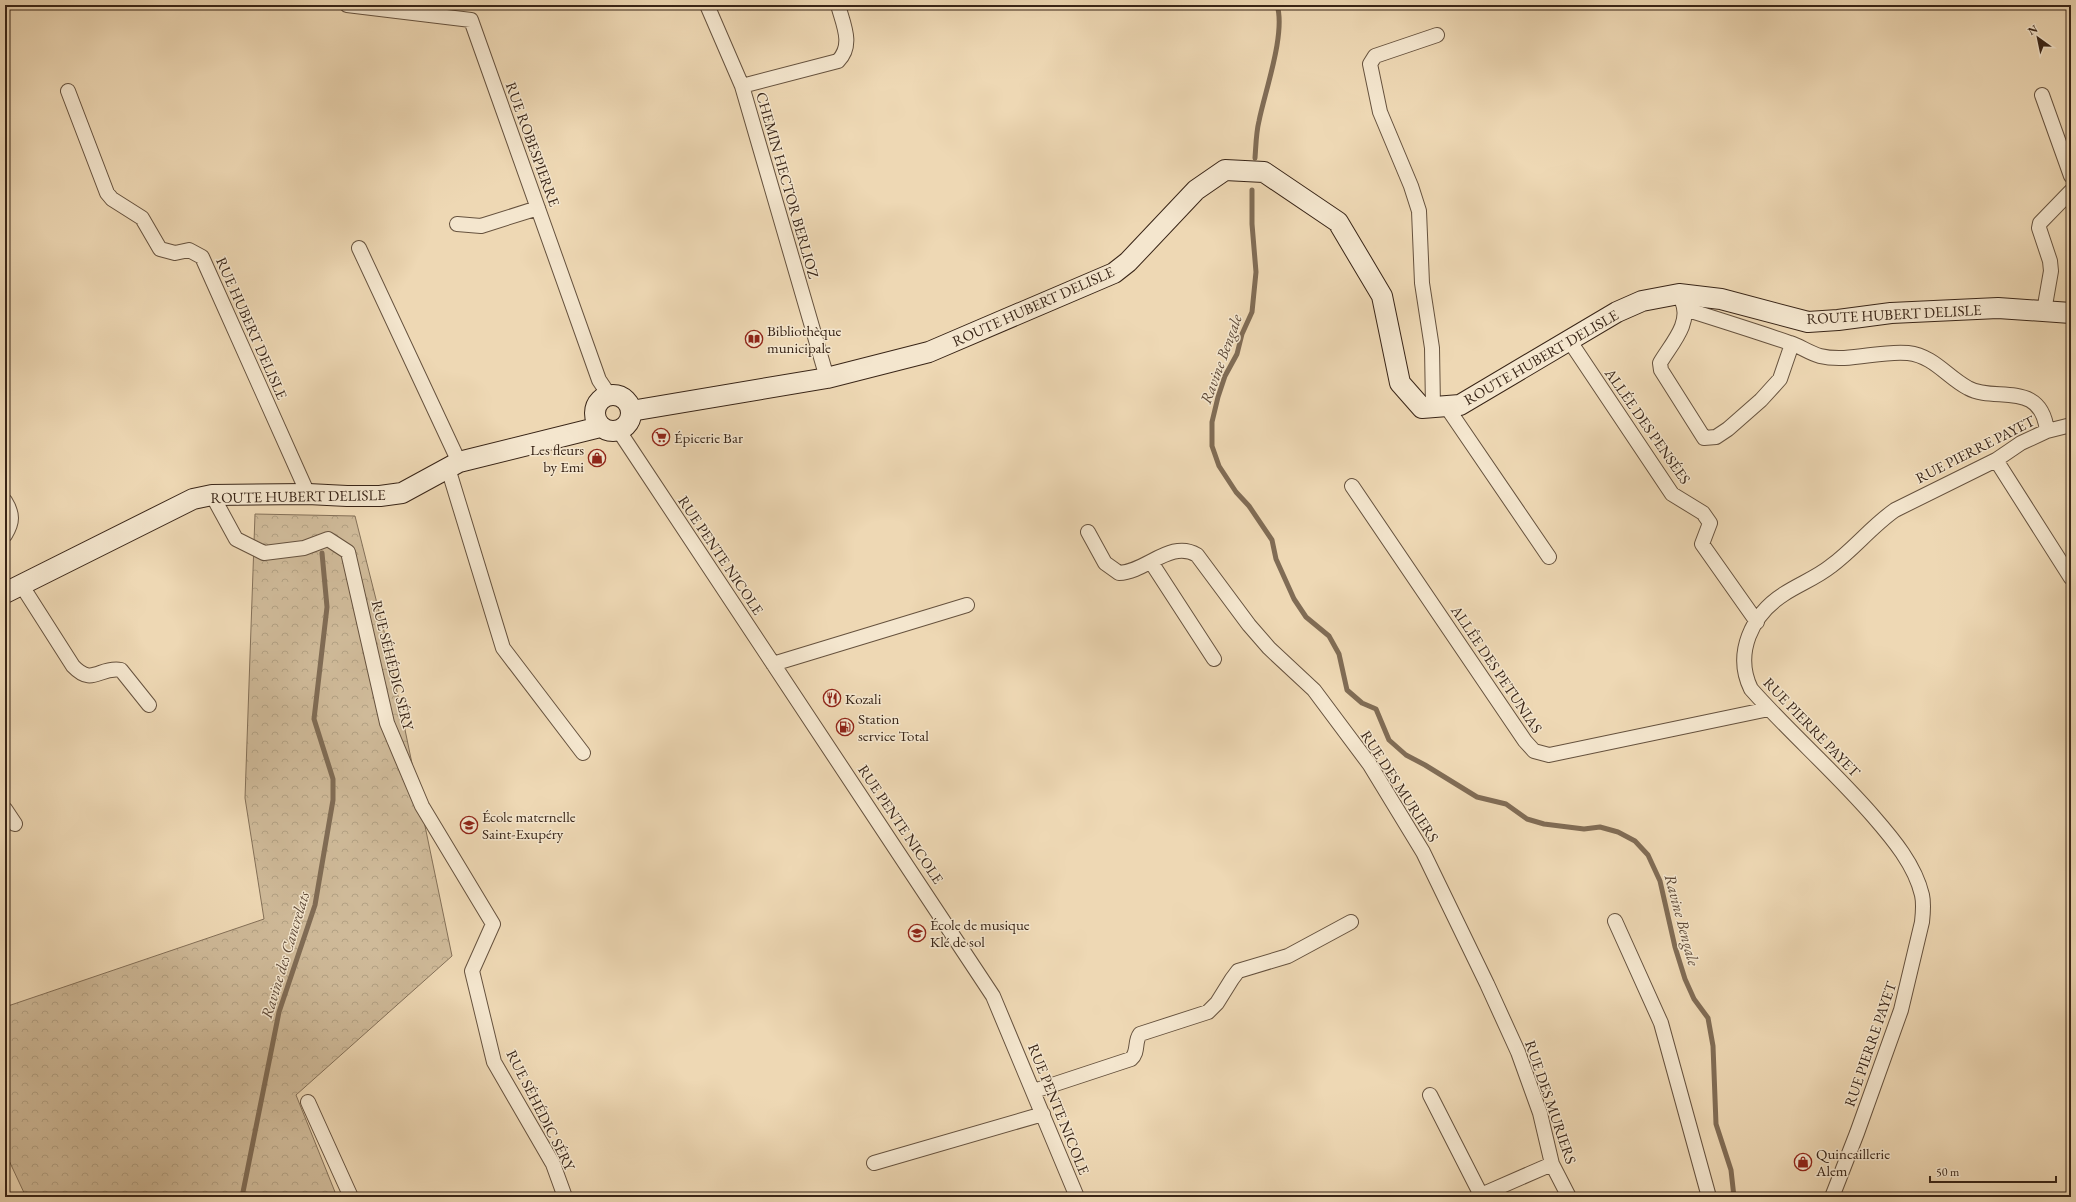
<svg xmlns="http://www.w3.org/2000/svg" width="2076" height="1202" font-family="'EB Garamond',serif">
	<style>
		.forest { fill: url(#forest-crowns); stroke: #847058 }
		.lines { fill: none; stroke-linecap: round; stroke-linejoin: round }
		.stream { stroke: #806c55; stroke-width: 5 }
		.street-casing { stroke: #66523e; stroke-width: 16 }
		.secondary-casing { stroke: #392517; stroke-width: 22 }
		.street { stroke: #f4e6ce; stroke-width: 14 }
		.secondary { stroke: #f4e6ce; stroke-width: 20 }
		.labels { text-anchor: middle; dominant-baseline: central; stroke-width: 3; stroke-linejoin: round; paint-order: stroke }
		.street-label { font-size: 15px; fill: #392517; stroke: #f4e6ce }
		.poi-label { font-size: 15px; fill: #392517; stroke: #f4e6ce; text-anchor: start }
		.water-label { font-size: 16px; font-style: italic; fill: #5d4836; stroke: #f4e6ce }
	</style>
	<defs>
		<pattern id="forest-crowns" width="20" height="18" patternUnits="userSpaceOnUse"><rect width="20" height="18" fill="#cfba99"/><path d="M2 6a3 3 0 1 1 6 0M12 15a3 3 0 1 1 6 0" fill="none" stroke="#b2a083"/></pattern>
	</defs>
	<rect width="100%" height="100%" fill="#eed8b4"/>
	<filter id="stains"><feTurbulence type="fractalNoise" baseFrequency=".005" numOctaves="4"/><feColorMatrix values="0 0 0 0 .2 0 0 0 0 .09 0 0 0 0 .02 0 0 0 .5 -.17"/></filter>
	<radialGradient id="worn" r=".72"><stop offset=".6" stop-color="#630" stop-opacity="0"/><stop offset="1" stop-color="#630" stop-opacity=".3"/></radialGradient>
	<path class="forest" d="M255 514 355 516 387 643 452 956 296 1095 337 1197H26L5 1152V1007L264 919 245 798Z"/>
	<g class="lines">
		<path class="stream" d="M1255 158C1256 145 1256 133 1259 121 1265 91 1286 33 1277 5
			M1252 190V224L1256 272 1252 312 1242 334 1237 354 1225 376 1218 397 1212 422V446L1219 466 1236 492 1249 506 1272 540 1276 559 1294 599 1306 617 1329 636 1339 654 1347 690 1362 703 1376 709 1389 740 1406 755 1425 765 1477 797 1506 804 1527 819 1544 824 1584 829 1600 827 1618 832 1635 841 1648 855 1660 881 1675 947 1685 979 1694 999 1708 1018 1713 1046 1716 1124 1731 1170 1734 1197
			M242 1197 279 1012 315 905 333 800V779L314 719 327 607 322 553"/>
		<defs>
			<path id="street" d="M347 5 471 20 599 380 609 395
				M707 5 742 86 827 378
				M742 86 838 61C854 45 843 24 838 5
				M68 91 107 193 112 199 142 218 160 249 175 253 189 250 202 257 308 494
				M2042 95 2071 176
				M457 224 481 226 538 208
				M359 248 459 462
				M1682 301C1692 323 1671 344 1660 363L1661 370 1704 438 1716 437 1728 429 1761 400 1780 379 1792 344
				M1685 309C1720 320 1755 331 1790 343 1800 346 1809 353 1820 356 1848 363 1880 350 1908 353 1934 356 1947 377 1968 388 1995 403 2041 379 2047 431
				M2044 311 2051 271 2050 261 2039 228 2040 223 2071 191
				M1569 340 1672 494 1703 513 1710 523 1702 544 1757 622
				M1446 406 1549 557
				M1433 407 1432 348 1422 283 1419 211 1411 186 1380 112 1370 64 1375 56 1437 35
				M619 431 993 996 1077 1197
				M1996 460 2071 578
				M448 468 503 648 583 753
				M1352 486 1525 741 1534 751 1549 755 1769 709
				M212 495 236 539 264 553 304 548 328 539 348 552 387 723 422 806 493 924 472 971 494 1062 553 1164 565 1197
				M5 501C13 514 13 522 5 535
				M1088 532 1105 563 1119 573C1146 572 1171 539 1197 555L1249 625 1269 648 1314 690 1370 765 1423 852 1487 984 1518 1052 1540 1113 1552 1164 1569 1197
				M1151 562 1214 659
				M22 586 73 666C93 687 99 666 121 670L149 705
				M773 664 967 605
				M5 809 15 824
				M1615 921 1661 1023 1709 1197
				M1034 1091 1131 1059C1139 1052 1134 1042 1140 1034L1208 1012 1217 1003 1232 979 1238 971 1288 956 1351 922
				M1430 1095 1482 1197
				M308 1102 351 1197
				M874 1163 1043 1114
				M1481 1195 1552 1164
				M1832 1197 1857 1133 1901 1010 1922 922C1923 913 1924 904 1922 895 1915 865 1893 839 1873 816 1834 771 1790 733 1751 689 1734 654 1751 615 1784 594 1799 584 1816 578 1831 566 1854 549 1872 526 1895 510L1996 460 2021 443 2047 431 2071 425"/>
			<path id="secondary" d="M595 413a18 18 0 1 1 36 0a18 18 0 1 1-36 0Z
				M631 411 827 378 929 352 1114 273 1128 262 1196 190 1225 170 1264 172 1338 222 1382 296 1400 383 1422 408 1460 405 1617 312 1642 301 1679 294 1721 299 1808 322 1838 320 1891 313 1998 308 2071 313
				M5 593 193 499 212 495 308 494 347 496H380L402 493 459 462 600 427"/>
		</defs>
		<use href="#street" class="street-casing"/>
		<use href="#secondary" class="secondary-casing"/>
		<use href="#street" class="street"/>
		<use href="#secondary" class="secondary"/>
	</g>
	<defs>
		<symbol id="library-ring" viewBox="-11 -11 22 22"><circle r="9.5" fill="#f4e6ce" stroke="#8f2418" stroke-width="1.5"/><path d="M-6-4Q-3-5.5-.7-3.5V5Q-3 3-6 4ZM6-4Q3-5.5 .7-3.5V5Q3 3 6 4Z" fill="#8f2418"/></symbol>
		<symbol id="supermarket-ring" viewBox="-11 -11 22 22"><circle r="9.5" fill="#f4e6ce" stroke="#8f2418" stroke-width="1.5"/><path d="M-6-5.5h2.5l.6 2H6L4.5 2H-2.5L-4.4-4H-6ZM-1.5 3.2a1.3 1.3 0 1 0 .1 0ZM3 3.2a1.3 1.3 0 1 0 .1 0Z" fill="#8f2418"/></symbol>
		<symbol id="shop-ring" viewBox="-11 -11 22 22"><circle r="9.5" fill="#f4e6ce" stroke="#8f2418" stroke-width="1.5"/><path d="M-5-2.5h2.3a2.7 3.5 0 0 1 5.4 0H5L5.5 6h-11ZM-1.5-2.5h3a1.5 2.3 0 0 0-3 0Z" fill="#8f2418"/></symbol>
		<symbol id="restaurant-ring" viewBox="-11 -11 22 22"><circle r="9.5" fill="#f4e6ce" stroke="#8f2418" stroke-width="1.5"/><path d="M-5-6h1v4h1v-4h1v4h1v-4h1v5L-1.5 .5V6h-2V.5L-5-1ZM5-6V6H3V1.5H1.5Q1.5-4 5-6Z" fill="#8f2418"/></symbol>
		<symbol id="fuel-ring" viewBox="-11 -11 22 22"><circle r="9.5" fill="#f4e6ce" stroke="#8f2418" stroke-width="1.5"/><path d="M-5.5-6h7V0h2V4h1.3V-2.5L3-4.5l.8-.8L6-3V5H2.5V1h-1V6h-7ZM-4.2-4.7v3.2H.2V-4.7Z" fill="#8f2418"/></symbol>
		<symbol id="school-ring" viewBox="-11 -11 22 22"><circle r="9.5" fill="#f4e6ce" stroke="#8f2418" stroke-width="1.5"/><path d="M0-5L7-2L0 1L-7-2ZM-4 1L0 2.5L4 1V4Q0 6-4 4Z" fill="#8f2418"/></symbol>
	</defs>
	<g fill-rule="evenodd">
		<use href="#library-ring" x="744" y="329" width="20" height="20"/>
		<use href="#supermarket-ring" x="651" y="427" width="20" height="20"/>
		<use href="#shop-ring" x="587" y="448" width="20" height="20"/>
		<use href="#restaurant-ring" x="822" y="688" width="20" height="20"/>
		<use href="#fuel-ring" x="835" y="717" width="20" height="20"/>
		<use href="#school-ring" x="459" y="815" width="20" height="20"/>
		<use href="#school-ring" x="907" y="923" width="20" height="20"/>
		<use href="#shop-ring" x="1793" y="1152" width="20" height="20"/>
	</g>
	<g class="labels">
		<g class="street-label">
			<text transform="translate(533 144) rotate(70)">RUE ROBESPIERRE</text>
			<text transform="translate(788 185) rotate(74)">CHEMIN HECTOR BERLIOZ</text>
			<text transform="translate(1033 306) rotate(-24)">ROUTE HUBERT DELISLE</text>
			<text transform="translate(1894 314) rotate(-3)">ROUTE HUBERT DELISLE</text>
			<text transform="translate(252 328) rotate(66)">RUE HUBERT DELISLE</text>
			<text transform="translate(1541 357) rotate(-30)">ROUTE HUBERT DELISLE</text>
			<text transform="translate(1648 426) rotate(55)">ALLÉE DES PENSÉES</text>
			<text transform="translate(1975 449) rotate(-27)">RUE PIERRE PAYET</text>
			<text transform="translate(298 496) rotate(-1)">ROUTE HUBERT DELISLE</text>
			<text transform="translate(721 555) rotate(56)">RUE PENTE NICOLE</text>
			<text transform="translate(393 665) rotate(76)">RUE SÉHÉDIC SÉRY</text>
			<text transform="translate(1497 669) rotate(56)">ALLÉE DES PETUNIAS</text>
			<text transform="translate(1812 727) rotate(46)">RUE PIERRE PAYET</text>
			<text transform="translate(1400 786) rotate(57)">RUE DES MURIERS</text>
			<text transform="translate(901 824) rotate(56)">RUE PENTE NICOLE</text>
			<text transform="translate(1870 1044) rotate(-71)">RUE PIERRE PAYET</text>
			<text transform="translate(1551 1102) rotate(71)">RUE DES MURIERS</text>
			<text transform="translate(1059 1109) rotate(68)">RUE PENTE NICOLE</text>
			<text transform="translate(541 1110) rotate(63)">RUE SÉHÉDIC SÉRY</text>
		</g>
		<g class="poi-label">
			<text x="767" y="330">Bibliothèque<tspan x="767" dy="17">municipale</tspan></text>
			<text x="674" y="437">Épicerie Bar</text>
			<text x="584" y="449" text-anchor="end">Les fleurs<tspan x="584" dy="17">by Emi</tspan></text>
			<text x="845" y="698">Kozali</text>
			<text x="858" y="718">Station<tspan x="858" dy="17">service Total</tspan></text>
			<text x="482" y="816">École maternelle<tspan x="482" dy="17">Saint-Exupéry</tspan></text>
			<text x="930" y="924">École de musique<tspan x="930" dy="17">Klé de sol</tspan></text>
			<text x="1816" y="1153">Quincaillerie<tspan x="1816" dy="17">Alem</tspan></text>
		</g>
		<g class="water-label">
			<text transform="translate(1221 359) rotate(-70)">Ravine Bengale</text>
			<text transform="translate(1682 920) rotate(75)">Ravine Bengale</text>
			<text transform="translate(285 955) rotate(-73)">Ravine des Cancrelats</text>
		</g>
	</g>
	<rect width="2076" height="1202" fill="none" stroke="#eed8b4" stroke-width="20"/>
	<rect x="6" y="6" width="2064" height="1190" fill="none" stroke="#392517" stroke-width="2"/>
	<rect x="10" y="10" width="2056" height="1182" fill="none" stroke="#392517"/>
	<g transform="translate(2038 38) rotate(327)" stroke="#f4e6ce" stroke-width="3" paint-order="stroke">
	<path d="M0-3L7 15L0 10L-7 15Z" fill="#392517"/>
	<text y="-6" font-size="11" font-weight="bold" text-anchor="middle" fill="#392517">N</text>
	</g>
	<path d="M1930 1176v6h126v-6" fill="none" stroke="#392517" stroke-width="2"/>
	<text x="1936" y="1176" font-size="12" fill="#392517" stroke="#f4e6ce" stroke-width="3" paint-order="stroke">50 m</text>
	<rect width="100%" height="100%" filter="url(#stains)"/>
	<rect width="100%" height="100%" fill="url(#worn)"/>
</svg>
